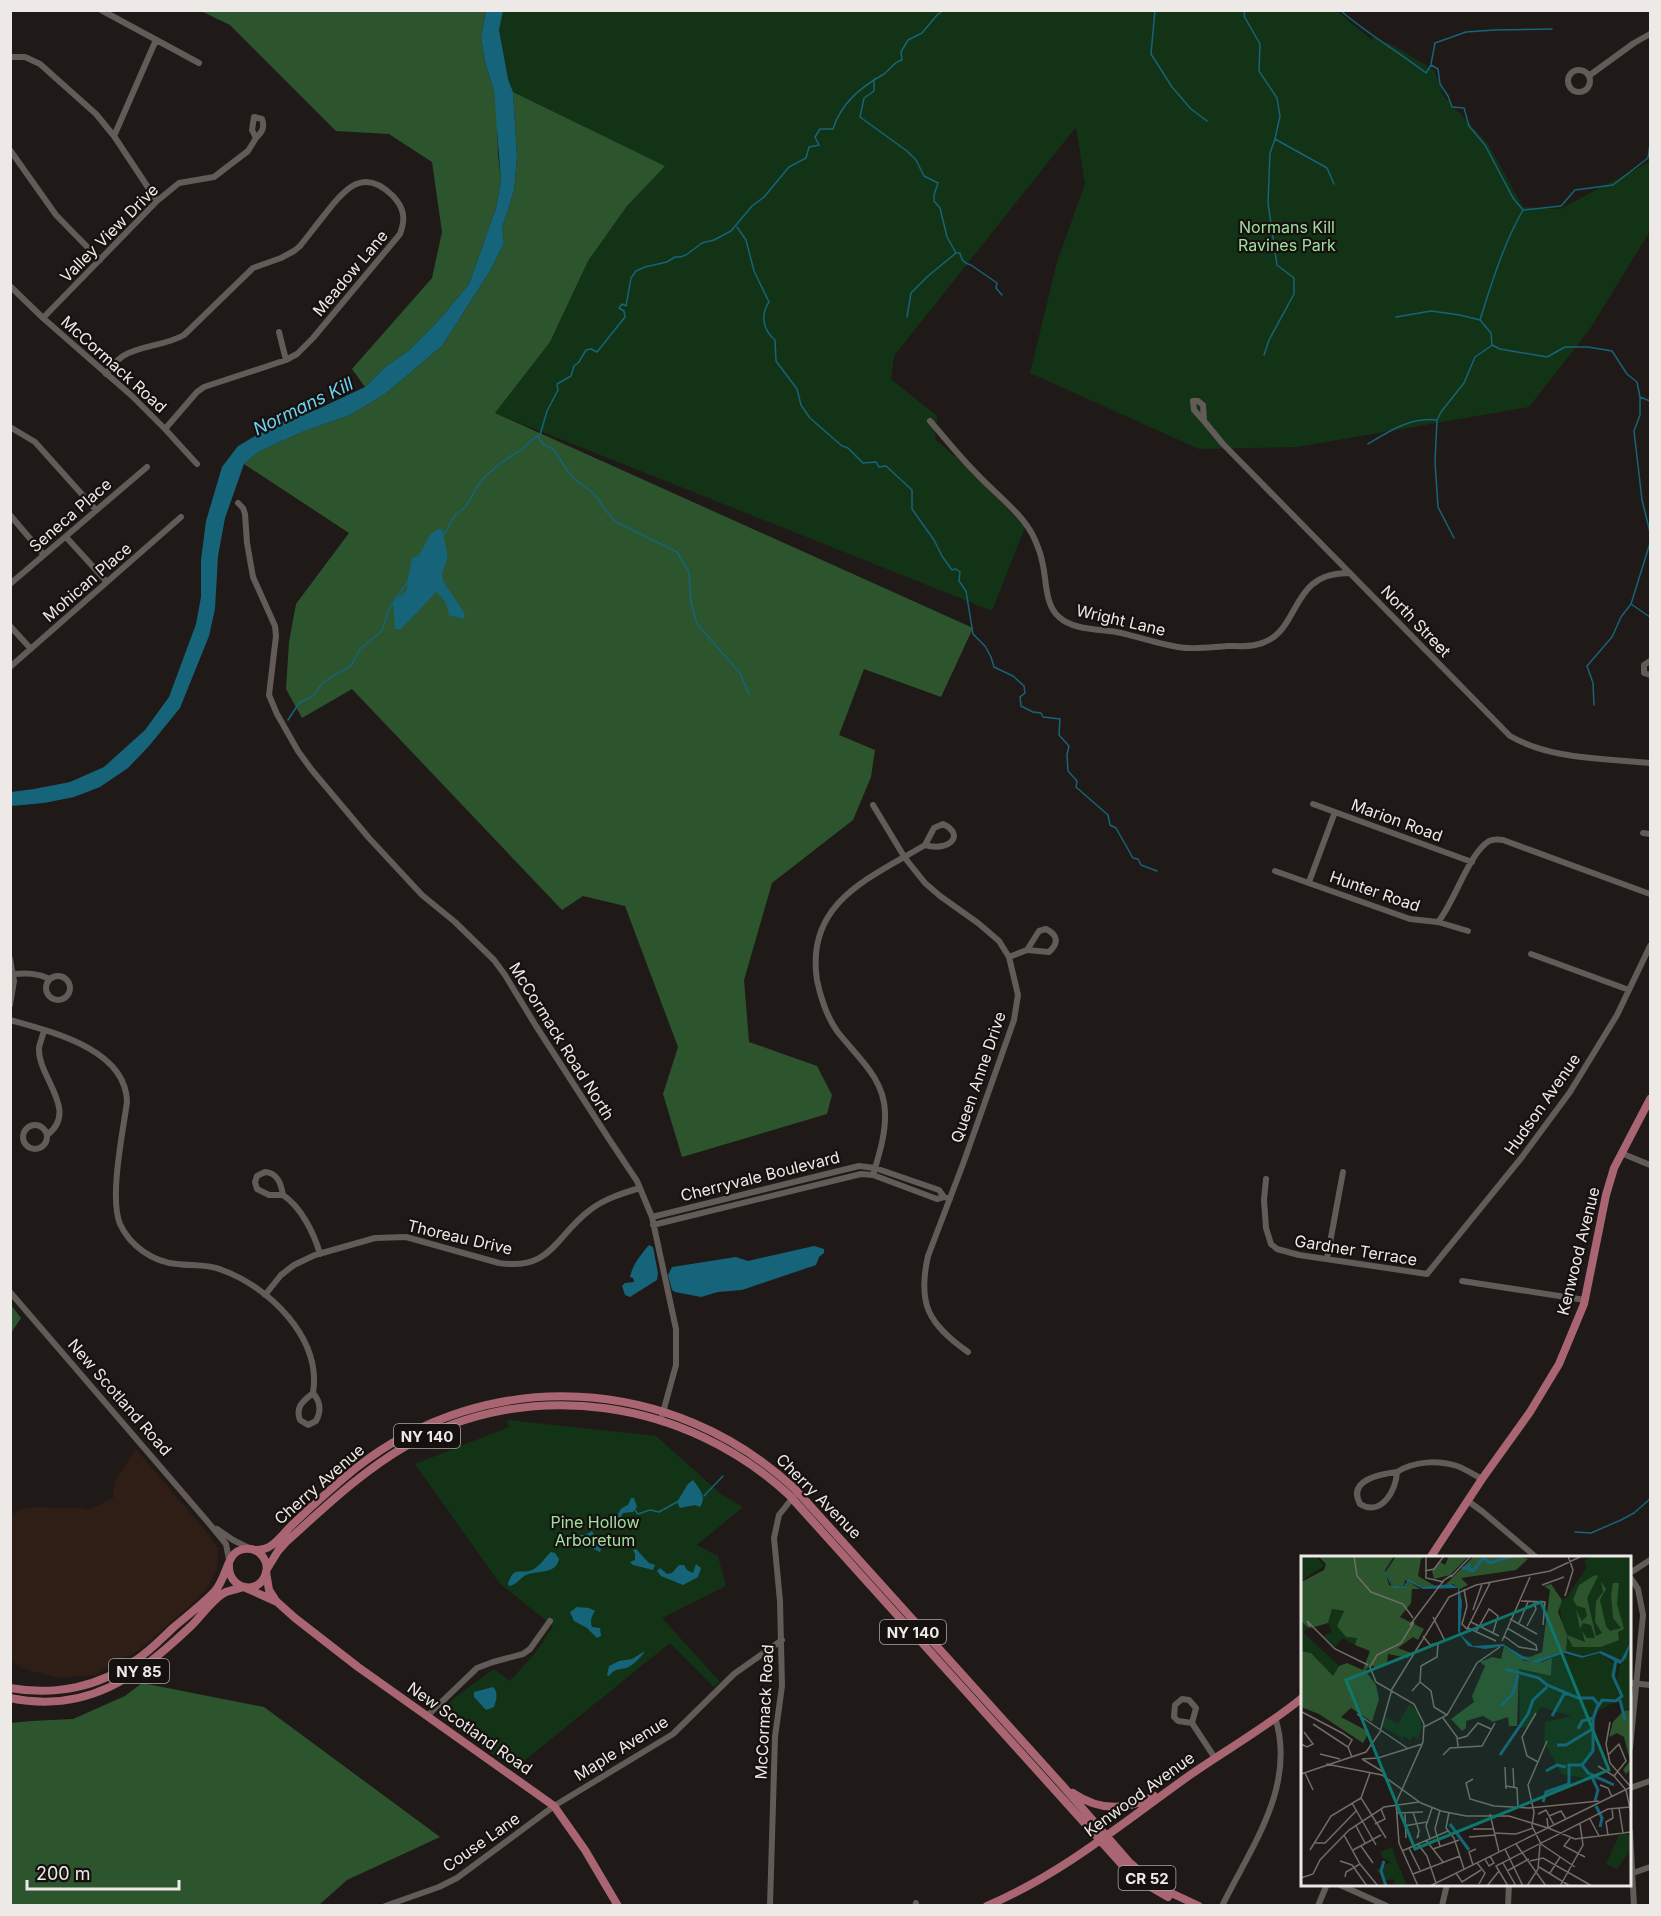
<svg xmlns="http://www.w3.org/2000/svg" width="1661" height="1916" font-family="Inter,sans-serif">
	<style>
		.commercial { fill: #2e1e15 }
		.green { fill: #133316 }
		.forest { fill: #2c552e }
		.water { fill: #166479 }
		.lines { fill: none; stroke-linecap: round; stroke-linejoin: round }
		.stream { stroke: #166479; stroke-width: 1.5 }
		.minor { stroke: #625b58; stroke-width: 6 }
		.major { stroke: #a96672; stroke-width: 8 }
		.labels { text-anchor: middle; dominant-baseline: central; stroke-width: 4.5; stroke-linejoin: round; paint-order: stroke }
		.shield { fill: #16110e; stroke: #aca8a6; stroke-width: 1.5 }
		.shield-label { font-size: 15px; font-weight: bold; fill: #ede9e7 }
		.park-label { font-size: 16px; fill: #9fe0a1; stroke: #16110e }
		.street-label { font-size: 16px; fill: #ede9e7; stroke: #16110e }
		.water-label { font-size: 18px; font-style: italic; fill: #69d3f5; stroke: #16110e }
		.inset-river { fill: none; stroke: #166479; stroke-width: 3 }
		.inset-road { fill: none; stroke: #716d6a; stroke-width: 1.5 }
		.view { fill: #0f766e; fill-opacity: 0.15; stroke: #0f766e; stroke-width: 3 }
		.inset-edge { fill: none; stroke: #ede9e7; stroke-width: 3 }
	</style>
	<rect width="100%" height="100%" fill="#1f1a17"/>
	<path class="commercial" d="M136 1449 209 1535 218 1549 217 1570 207 1588 194 1602 139 1650 95 1675 58 1678 21 1668 11 1660 10 1515 27 1507 81 1508 89 1510 113 1498 115 1481Z"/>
	<path class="green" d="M503 11H1337L1372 40 1373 37 1394 46 1434 70 1443 95 1488 144 1523 207 1560 209 1649 162 1650 155V231L1590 329 1529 407 1297 447 1199 449 1030 373 1057 262 1085 184 1076 127 894 356 891 379 937 416 935 439 970 469 1025 527 992 611 495 413 550 342 588 261 627 206 664 166 513 92 508 79 499 30Z
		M507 1420 656 1436 721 1494 743 1507 697 1545 718 1556 726 1586 662 1618 720 1682 714 1687 670 1643 514 1769 438 1715 454 1698 494 1669 510 1681 536 1652 553 1626 500 1584 415 1464 509 1427Z"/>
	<path class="forest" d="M201 11H486L481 38 486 66 494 90 497 117 498 154 501 181 496 208 469 284 438 321 408 351 385 367 365 387 352 369 432 278 442 232 432 162 389 134 336 131 230 25Z
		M513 92 665 166 627 206 588 261 550 342 495 413 973 628 941 697 864 669 839 735 875 750 871 777 853 820 772 883 744 980 749 1042 817 1066 832 1095 827 1114 682 1157 663 1094 678 1047 625 906 583 896 562 910 352 689 302 718 286 689 289 642 296 604 349 533 244 464 258 452 302 432 350 415 385 394 442 346 490 271 504 243 502 228 514 191 517 157Z
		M11 1305 21 1318 11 1333Z
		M142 1683 264 1707 440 1837 347 1880 319 1905H11V1723L31 1721 73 1719 125 1696Z"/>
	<path class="water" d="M486 11H503L499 30 508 79 513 92 517 157 514 191 502 228 504 243 490 271 442 346 385 394 350 415 302 432 258 452 244 464 225 518 218 556 215 609 209 636 180 708 149 746 128 768 100 787 74 797 44 803 11 806V792L34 789 70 782 104 767 145 730 169 697 196 624 201 597V560L206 521 222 467 238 446 276 424 318 409 365 387 385 367 408 351 438 321 469 284 496 208 501 181 494 90 486 66 481 38Z
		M438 529H442L447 553V560L442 573 443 581 465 614 463 619 449 615C448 605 444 598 436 592L401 629H395L393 602 407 590C407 577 410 571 412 558L419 555 430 535Z
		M649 1245 653 1247 658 1273 657 1280 630 1297 625 1295 622 1286 625 1283 634 1282 633 1278 630 1277C632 1266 641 1254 649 1245Z
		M814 1246 824 1249V1253L819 1257 816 1265 742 1290 718 1292 701 1297 675 1292 672 1290 668 1275 672 1267 736 1257 748 1261Z
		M693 1480C700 1490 707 1496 700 1507L695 1505 680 1508 677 1502 688 1484Z
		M631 1498H634L637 1507 633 1512 623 1513 621 1516 623 1522 617 1521C617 1513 621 1507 628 1505Z
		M592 1531 596 1539 600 1542 599 1546 601 1549 600 1552 576 1540 564 1543 562 1542 577 1535H585Z
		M636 1549 649 1563 655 1565 653 1570 633 1565 630 1562 635 1560V1554L633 1550Z
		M551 1552 555 1553 559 1559C556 1575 537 1570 526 1575 519 1579 516 1585 509 1586L508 1584C514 1564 521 1576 534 1569 541 1565 545 1557 551 1552Z
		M696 1564 701 1568 698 1577 683 1585 661 1576 657 1571 660 1568 667 1574 672 1573 679 1565H684L687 1570 693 1573Z
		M577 1607 589 1608 595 1611C591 1617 590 1621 592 1627L600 1628 601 1636 597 1638 587 1628 574 1621 570 1612Z
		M645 1651C641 1657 633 1666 626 1668 618 1670 615 1668 609 1676L607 1675 609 1666 619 1661 632 1659Z
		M493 1687C499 1693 496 1700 494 1707L486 1710 474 1697V1692Z"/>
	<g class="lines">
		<path class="stream" d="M1155 10 1151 54 1172 87 1191 109 1207 121
			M1245 10 1244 16 1260 44 1259 71 1277 98 1280 116 1275 139 1270 153 1268 203 1277 265 1294 278V294L1269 340 1264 355
			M1340 10C1367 34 1398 51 1426 73L1431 65 1438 69 1440 84 1448 96 1452 107 1464 108 1469 126 1485 145 1513 198 1523 210 1561 206 1575 190 1613 185 1648 158 1650 144
			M1431 64 1435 43 1466 32 1494 30 1552 29
			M874 79V91L864 98 860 117 907 151 916 160 924 176 938 183 934 195V201L940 208 947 237 956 253H960C961 260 965 264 971 265L997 283 996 288 1002 295
			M1275 139 1327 168 1334 184
			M1523 210C1503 245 1492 282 1480 320L1491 333 1492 345 1500 349 1547 357 1565 347H1588L1612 351 1627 374 1637 382 1640 397V415L1634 431 1642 500 1650 532
			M737 227 746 240 754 271 769 302C760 315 763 330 775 340L776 361 797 389 801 405 810 418 842 446 848 448 863 463 876 462 879 467 886 466 912 490V509L934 540 942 556 952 570 956 569 960 572 959 581 966 591 973 634 985 646 991 657 994 667 1013 676 1024 686 1025 693 1020 697 1021 706 1033 712 1041 713 1043 717 1060 719 1059 735 1069 746 1067 755 1068 771 1077 781 1076 787 1108 815 1110 825 1116 828 1133 858 1138 859 1141 865 1157 871
			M907 317 911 293 928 276 956 253
			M1396 317 1431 311 1460 315 1480 320
			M1640 397 1650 401
			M538 437 543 444 553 449 572 477 593 493 614 521 677 552 689 572 691 602 697 624 740 673 749 694
			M1368 444C1389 431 1411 417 1436 420
			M443 536C447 530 450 522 455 516 458 512 462 511 465 507 470 502 473 493 477 487 486 473 505 459 518 452 528 447 529 439 540 435L547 411 558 390 557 384 571 376 574 366 579 362 586 350 591 349 597 352 625 317 624 311 619 308 622 304 626 306 631 278 636 271 645 267 667 262 675 257H680L686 255 702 243 714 240 731 231 752 206 764 197 789 167 806 158 809 147 819 145 815 137 820 129H833C841 103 861 87 884 74 891 69 893 62 902 60L901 52 908 40 922 33 937 15 944 10
			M1454 538 1438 507 1435 462 1437 420 1441 412 1464 383 1475 357 1491 346
			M1650 543 1631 604 1650 617
			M1594 705 1593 683 1587 666 1612 637 1621 617 1631 604
			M288 720 299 703 313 696 321 685 331 677 351 666 360 649 382 631 390 607 407 583
			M704 1496 723 1476
			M635 1510 638 1514 650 1510 659 1512 677 1502
			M1575 1532 1591 1533 1621 1520 1634 1513 1650 1499"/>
		<path class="minor" d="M101 10 199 63
			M10 57H25L40 64 96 114 114 136 157 201
			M1568 81a11 11 0 1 1 22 0a11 11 0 1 1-22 0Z
			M1590 75 1634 43 1650 34
			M254 117 262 119C265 128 262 132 256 138L252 130Z
			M114 136 156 40
			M10 150 56 215 100 260
			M10 286 43 318 132 396 165 429 197 464
			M43 318 157 201 179 183 214 177 248 151 256 138
			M279 332 286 360
			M106 374C111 367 116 361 123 356 141 345 165 346 184 335L253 268 281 258 294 251 300 246C309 235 317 224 326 213 345 188 364 167 393 196 404 208 406 218 400 234L313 338 297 354 286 360 204 387 197 392 165 429
			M1193 401H1198L1203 405 1204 421 1194 410Z
			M930 421C945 438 959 456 975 472 993 492 1025 515 1035 540 1038 547 1041 554 1042 561 1047 579 1044 604 1059 617 1073 630 1098 629 1116 632 1137 636 1157 644 1178 647 1194 650 1211 647 1228 646 1236 646 1246 647 1255 645 1304 636 1285 572 1350 573
			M1204 421 1223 444 1510 736C1552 760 1604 758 1650 763
			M10 427 35 442 96 510
			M238 503 243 508 245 514 247 543 253 577 275 626 276 636 269 695 277 714 298 751 311 769 369 838 422 895 455 922 494 960 505 975 536 1026 609 1139 637 1181 652 1217 676 1329V1365L662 1416
			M10 515 44 555
			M66 537 107 582
			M10 584 147 467
			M10 626 31 649
			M1650 661 1644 665V673L1650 675
			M10 667 181 517
			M1313 804 1472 862
			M873 805 905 858 925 883 940 896 978 923 999 941 1009 957 1018 995 1014 1020 963 1164 928 1256C917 1305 929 1324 968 1352
			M943 824C966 835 949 852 925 845L934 828Z
			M1643 833 1650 834
			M1275 871 1410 919 1438 922 1468 931
			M1309 882 1335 812
			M1438 922C1454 903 1469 853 1489 841 1494 839 1498 839 1503 840L1650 894
			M1531 954 1629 990
			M1009 957 1027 950 1039 931 1046 929C1058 935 1059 943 1049 952L1027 950
			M10 959 14 981 10 1005
			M14 974C27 973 37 973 50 979
			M46 988a12 12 0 1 1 24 0a12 12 0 1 1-24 0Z
			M10 1020C52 1032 126 1049 127 1102 123 1131 109 1198 120 1224 130 1246 153 1262 177 1264 192 1266 208 1264 222 1270 269 1287 322 1338 313 1393
			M44 1030C43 1036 40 1042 39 1048 37 1076 80 1111 47 1135
			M23 1137a12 12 0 1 1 24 0a12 12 0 1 1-24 0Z
			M1621 1153 1650 1165
			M265 1172C278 1173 281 1184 283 1195H269L257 1189 255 1182 257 1176Z
			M873 1175C879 1155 886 1133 885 1112 884 1077 856 1056 837 1031 827 1017 820 996 817 980 805 902 870 878 925 845
			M1266 1179 1264 1200 1266 1228 1271 1244 1277 1249 1299 1255 1427 1274 1522 1157 1570 1092 1617 1015 1650 946
			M283 1195C301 1207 314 1233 320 1254
			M652 1217 859 1166 875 1168 939 1190 944 1197
			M653 1225 861 1174 873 1175 937 1199 944 1197 950 1199
			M1327 1259 1343 1172
			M1462 1281 1585 1300
			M10 1292 207 1521 226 1544 229 1560
			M265 1295 281 1275 294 1265 315 1255 375 1238 406 1237 499 1263C552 1271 555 1236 590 1210 604 1199 623 1193 640 1188
			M313 1393C320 1401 322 1410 316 1421L308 1425 300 1420C295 1407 303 1401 313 1393Z
			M1397 1472C1396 1491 1381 1517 1360 1504 1347 1480 1380 1474 1397 1472Z
			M1397 1472C1414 1461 1438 1460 1457 1466 1466 1469 1474 1475 1482 1479
			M1468 1501 1483 1512 1537 1558
			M217 1529 233 1540 249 1548
			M1630 1573 1650 1560
			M1630 1577 1638 1589 1643 1615 1630 1748
			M1630 1683 1650 1685
			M1182 1699 1189 1700 1196 1708 1192 1723 1178 1721 1174 1717 1175 1705Z
			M427 1716 477 1668 493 1662 523 1654 530 1649 550 1621
			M1192 1723 1215 1758
			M1630 1788 1650 1781
			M1630 1832 1634 1906
			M1633 1873 1650 1867
			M1338 1884 1387 1906
			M385 1906 439 1887 457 1878 554 1806 673 1734 734 1674 782 1640
			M770 1906 775 1737 782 1686 780 1601 774 1538 779 1515 794 1496
			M915 1906 916 1903
			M1222 1906C1251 1847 1297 1786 1275 1717
			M1318 1906 1327 1884
			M1442 1906 1447 1884
			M1508 1906 1509 1884"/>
		<path class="major" d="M255 1550C261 1550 267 1549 272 1545 279 1540 285 1532 291 1526 312 1506 334 1486 356 1468 488 1364 673 1375 795 1489L1062 1785 1129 1862 1151 1881 1169 1892 1199 1906
			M1430 1558 1482 1479 1530 1412 1559 1364 1584 1304 1606 1195 1614 1168 1650 1099
			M267 1569 278 1551 286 1542C324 1508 361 1472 406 1446 529 1375 687 1400 789 1495L1125 1868 1144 1883 1168 1897
			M266 1572 269 1590 276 1601 295 1618 358 1667 554 1806 585 1850 618 1906
			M246 1588 275 1601
			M10 1688C55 1696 100 1687 136 1660 150 1651 162 1638 174 1627 188 1615 203 1604 215 1591 225 1579 227 1561 234 1554 238 1550 245 1548 251 1549 262 1551 269 1563 266 1573 259 1597 227 1589 229 1564
			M10 1698C87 1714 137 1677 190 1627 200 1618 214 1597 226 1592 231 1590 238 1589 244 1587
			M1073 1793C1099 1811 1126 1811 1154 1796
			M987 1906C1062 1874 1124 1822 1190 1775 1226 1750 1268 1726 1302 1698"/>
	</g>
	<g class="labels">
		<g class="shield">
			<rect x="394" y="1424" width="66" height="24" rx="4.5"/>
			<rect x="880" y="1620" width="66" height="24" rx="4.5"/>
			<rect x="109" y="1659" width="60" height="24" rx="4.5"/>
			<rect x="1118.5" y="1866" width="57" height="24" rx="4.5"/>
		</g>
		<g class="shield-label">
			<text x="427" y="1436">NY 140</text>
			<text x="913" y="1632">NY 140</text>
			<text x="139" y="1671">NY 85</text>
			<text x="1147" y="1878">CR 52</text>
		</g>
		<g class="park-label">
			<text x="1287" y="227">Normans Kill<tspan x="1287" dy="18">Ravines Park</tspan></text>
			<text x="595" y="1522">Pine Hollow<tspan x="595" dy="18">Arboretum</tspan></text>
		</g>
		<g class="street-label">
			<text transform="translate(109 233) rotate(-45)">Valley View Drive</text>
			<text transform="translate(350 273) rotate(-50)">Meadow Lane</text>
			<text transform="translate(114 364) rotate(42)">McCormack Road</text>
			<text transform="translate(70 515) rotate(-41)">Seneca Place</text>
			<text transform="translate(87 582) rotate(-41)">Mohican Place</text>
			<text transform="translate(1121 620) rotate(13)">Wright Lane</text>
			<text transform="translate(1416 621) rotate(46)">North Street</text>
			<text transform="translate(1397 820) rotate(20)">Marion Road</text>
			<text transform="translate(1375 891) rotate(19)">Hunter Road</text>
			<text transform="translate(562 1041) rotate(58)">McCormack Road North</text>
			<text transform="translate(978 1077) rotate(-71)">Queen Anne Drive</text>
			<text transform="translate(1542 1104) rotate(-55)">Hudson Avenue</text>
			<text transform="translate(760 1176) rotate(-14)">Cherryvale Boulevard</text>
			<text transform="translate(460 1237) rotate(13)">Thoreau Drive</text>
			<text transform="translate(1356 1250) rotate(9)">Gardner Terrace</text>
			<text transform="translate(1578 1251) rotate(-76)">Kenwood Avenue</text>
			<text transform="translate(120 1397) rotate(49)">New Scotland Road</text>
			<text transform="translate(319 1484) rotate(-41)">Cherry Avenue</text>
			<text transform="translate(819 1496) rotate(45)">Cherry Avenue</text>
			<text transform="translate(764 1712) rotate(-87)">McCormack Road</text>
			<text transform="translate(470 1728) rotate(35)">New Scotland Road</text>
			<text transform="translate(621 1748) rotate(-32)">Maple Avenue</text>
			<text transform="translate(1139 1794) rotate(-36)">Kenwood Avenue</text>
			<text transform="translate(481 1842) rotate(-35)">Couse Lane</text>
		</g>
		<g class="water-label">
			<text transform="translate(303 406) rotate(-26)">Normans Kill</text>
		</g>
	</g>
	<g transform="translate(1301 1556)">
		<rect width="330" height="330" fill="#1f1a17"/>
		<path d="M0 0H15L23 10 0 25ZM293 0H330V85L320 104 300 95 282 100 265 95 258 46 266 41 286 11 283 5ZM31 53 43 56 56 82 54 89 42 82 34 91 22 80 31 76 27 67ZM2 64 8 72 2 76 38 110 32 120 10 97 0 95ZM330 89V153L320 155 317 144 295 156 291 194 281 209 304 226 261 218 243 186 244 166 270 160 240 151 228 171 219 172 218 113 250 120 251 102 257 98 284 102 298 97 316 109 315 128 319 108ZM108 148 117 156 121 171 117 183 112 180 109 185 103 180 99 188 100 181 81 171 84 161 97 168ZM319 277 330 279V293L316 313 305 308ZM91 291 95 304 106 330 93 328V323L85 324 75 314 90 306 82 302 79 296Z" fill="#133316"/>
		<path d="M17 0H93L84 14 88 29 105 32 107 25 119 33H111L110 47 99 61 123 73 117 84 112 81 97 92 110 97 107 102 87 98 86 109 76 113 71 109 64 114 75 129 78 143 71 166 50 152 40 161 68 176 62 187 18 158 0 151V95L10 97 32 120 38 110 46 107 62 114 69 95 54 89 56 82 45 81 36 70 43 55 31 53 27 67 17 70 8 72 0 65V26L23 14 25 8ZM95 0H125L120 3 117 20 136 31H119L104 24 103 31 92 30 85 16ZM148 0H168L149 19 133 23 131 15 138 5 144 9ZM173 0H214L227 3 215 14 160 22 167 29 159 33 152 28 144 29ZM294 19 297 20 286 42 295 80 301 77 294 66 295 45 302 36 300 25 305 33 299 44 305 70 309 75 320 72 312 62 310 40 312 27H318L316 48 323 73 317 76 318 84 300 91H272L266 80 265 95 242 104 230 105 215 99 229 101 241 96 249 34 243 30 250 28 261 44 257 56 266 79 284 86 281 75 286 82H294L290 69 282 67 279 73 275 54 281 65 286 60 284 52 276 50 272 44 278 29ZM203 90 223 105 241 106 251 102 250 120 218 113 216 170H208L207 161 192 166 182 160 165 165V172L161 175 150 163 173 146 171 140 184 110 179 106 191 101 200 103ZM330 154V213L325 218 322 214 329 205 323 181 316 177 308 181 312 166 322 155Z" fill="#2c552e"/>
		<path d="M93 0 85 16 92 30 103 31 107 23 121 31 150 28 158 32 161 46 159 78 172 90 202 88 230 105 265 95 282 100 300 95 320 104 330 85 325 102 319 108 298 97 281 102 263 97 236 107 220 103 203 90 184 93 167 90 157 76V32L122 33 107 25 105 32H92L84 17Z" fill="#166479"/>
		<path class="inset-river" d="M161 13 168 10 167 13 172 15 182 2 189 7 210 0M204 113 238 122 246 129 277 142H292L298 149 301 144 315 145 321 140 312 120 315 104M319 144 324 164M297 149 292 163V195L281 209 287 217 313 229M200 150 212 137 217 119M251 160 263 138H267M277 173 281 165 292 162M256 189H265L293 172M199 199 227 158 232 144 246 131M245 215 256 209 265 211M291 221 297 234 294 245M242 246 245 236 268 228V209H280M295 250 301 262 299 271M149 268 168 294M83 305 80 315 85 330"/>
		<path class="inset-road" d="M53 0 56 20 70 36 102 48 112 62M125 0V22L143 26M124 15 133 13 143 0M150 21 170 0M241 29 263 21M163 33 166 50 161 68 166 73 189 27M264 40 272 14 267 0M220 45 244 46 242 69M172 54 181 28M209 63 236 78M170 66 198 80M218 67 227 46M109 69 143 24 151 19M9 70 6 65 34 93 67 109M226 70 235 53 233 46M167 72 195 85M175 76 188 53 197 60 192 77M122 80 129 89 144 85 132 61M203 80 218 91 236 94 235 89 206 72M201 85 229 21M119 126 130 135 133 151 146 159M91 133 148 41 175 29 249 15 281 0M111 135 119 126 120 110 136 101 137 88M1 156 41 177 51 184 47 191M235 157 221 181 226 200 237 206M56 158 106 192M142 162 156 181 157 191M309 166 305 188 309 207 330 231M12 168 47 191 51 201M123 171 146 159 176 107 199 91M156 183 166 180 177 167 190 173M246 185 227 229 233 256 231 270 240 288 274 311M0 188 6 191 12 188 3 176M19 198 39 203M142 199 149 192 181 190 194 167M307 199 318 188 325 205 313 220M61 203 77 202 121 188M61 203 84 217M25 208 81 219 120 247 140 255 165 260H208L247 272M297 210 313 220 325 234M204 211 205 233M212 212 213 231M4 217 12 234M69 217 60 242 85 282M0 218 65 196 79 176 91 133M172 223 165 227 169 243 193 250 228 252 298 245M299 229 307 232 311 241M205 230 216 232 217 252M325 234 330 257M95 246 98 287 117 330M51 247 75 289M95 247 122 186 123 168 113 148 75 126 69 111 76 99 100 87 113 66M318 252 322 277M112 256 118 275 116 282 118 279M148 256 145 272 153 282 163 313M96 257 122 256M104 258 105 282M189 258 198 296M237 258 245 254 253 269M248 260 260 255 265 263M246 262 247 272 274 283 330 276M289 263 298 280M74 268 84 263 80 253M55 270 64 287M103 270 126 266M172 273H192M193 277 215 278 232 272M43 279 59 308 77 330M307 279 305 266 312 262 311 252M168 281 194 279M270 281 263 290 284 301M129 283 125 270 131 252M125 284 142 306M13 287H24L56 254M117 288 126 300 135 327M215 288 245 330M60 290 72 307M139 290 134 273 139 254M108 292 119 314M132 293 158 284M204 293 222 330M9 294 30 260 60 242M52 294 80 279M101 295 147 275M184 303 188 310 193 307 189 300M39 305 51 309 66 330M229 305 242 302 291 330M176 307 184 317 178 328M202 307 215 330M172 309 168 296 175 293M238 311 269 330M206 315 228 303M155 317 161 326 180 314M249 317 259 301M112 318 159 300M44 321 45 316 59 308M0 322 12 318 19 304 48 274 83 251 118 246M129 330 330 231M186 330 198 315M207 330 195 310 307 253 329 251M226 330 237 313 239 289M259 330 282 289 279 268"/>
		<path class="view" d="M240 46 308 214 114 293 45 124Z"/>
		<rect width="330" height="330" class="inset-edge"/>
	</g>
	<rect width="1661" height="1916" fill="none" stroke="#ede9e7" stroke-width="24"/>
	<path d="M27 1880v9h152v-9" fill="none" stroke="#ede9e7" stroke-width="3"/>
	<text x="36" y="1880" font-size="18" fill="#ede9e7" stroke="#16110e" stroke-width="4.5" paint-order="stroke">200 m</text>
</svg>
